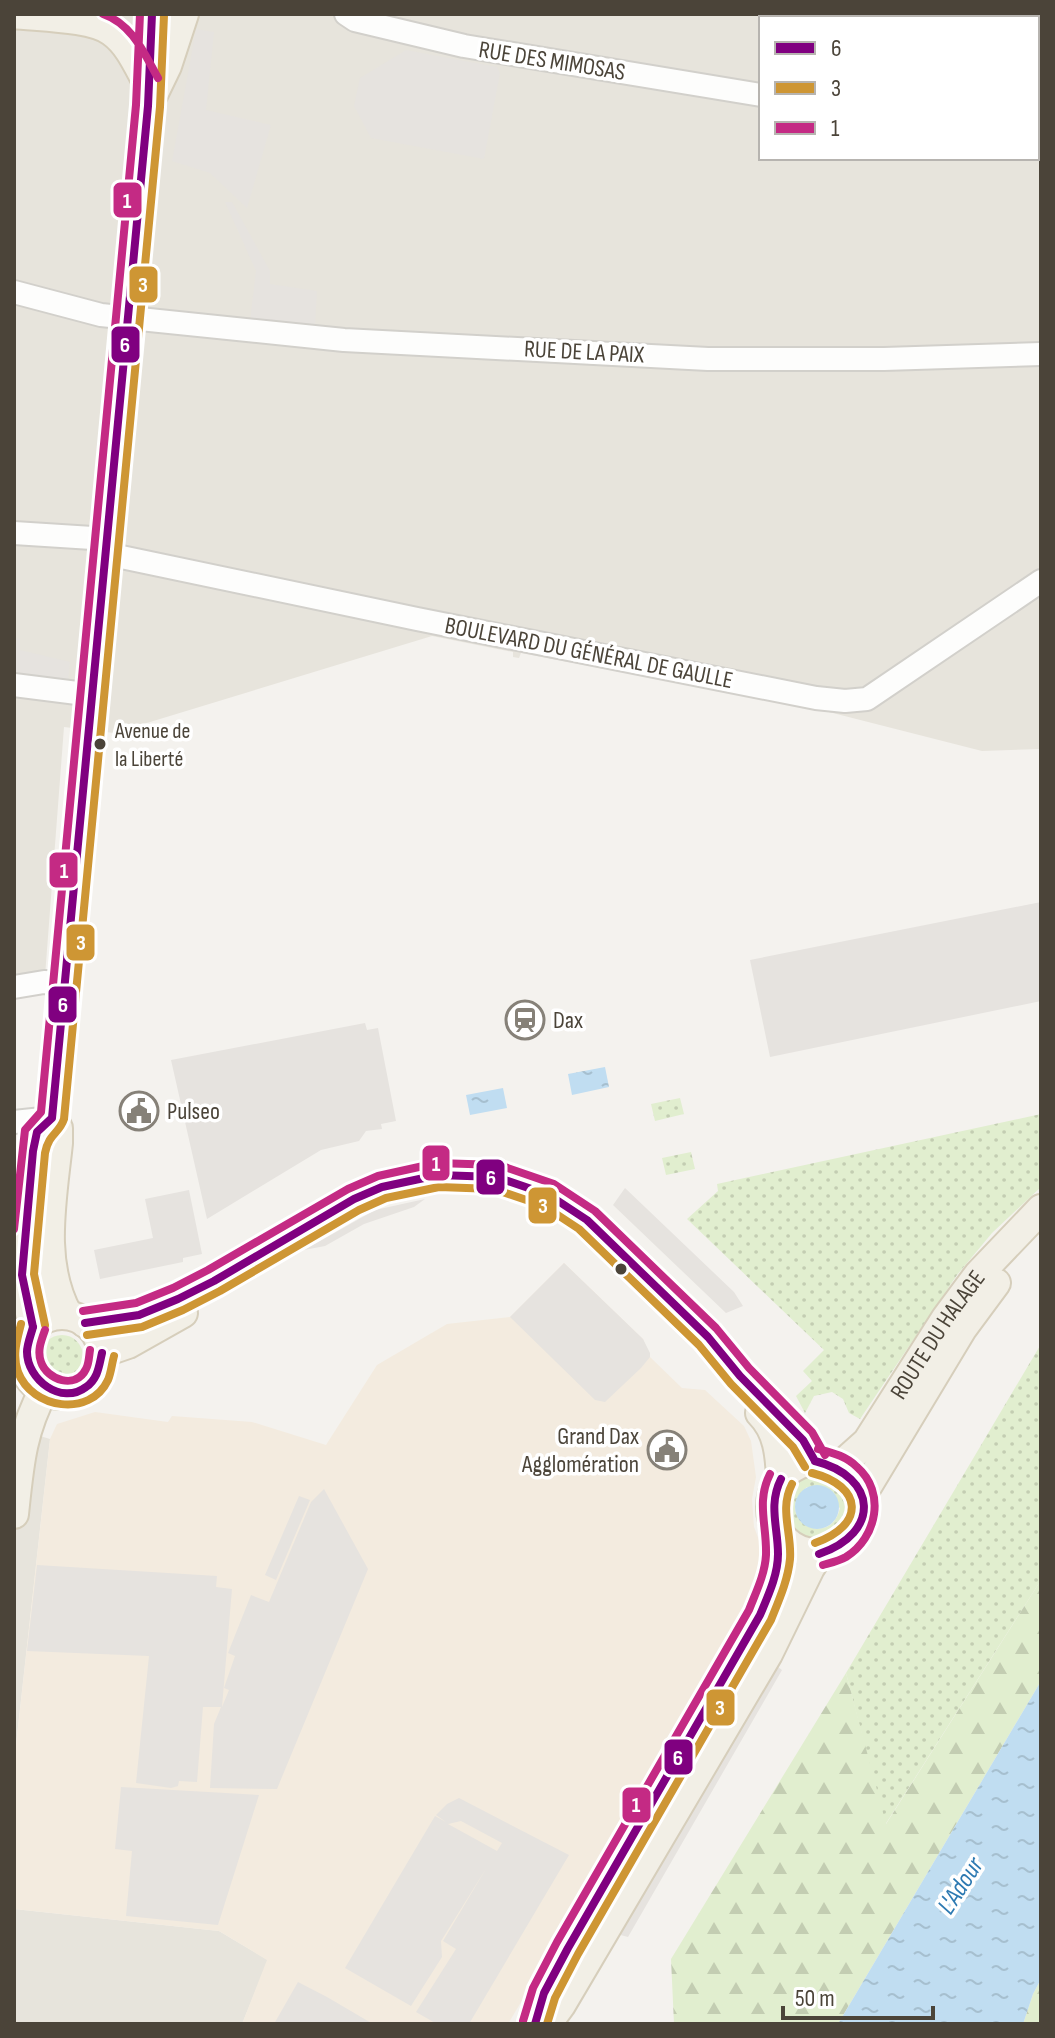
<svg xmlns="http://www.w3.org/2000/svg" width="1055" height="2038" font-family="'Sofia Sans Condensed',sans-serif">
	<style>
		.residential { fill: #e7e4dc; fill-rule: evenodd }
		.commercial { fill: #f3ebdf }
		.green { fill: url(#green-dots); fill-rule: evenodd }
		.forest { fill: url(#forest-firs) }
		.parking { fill: #e6e3df; fill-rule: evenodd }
		.water { fill: url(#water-ripples) }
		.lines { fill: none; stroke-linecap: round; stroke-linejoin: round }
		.minor-casing { stroke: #d2d0cb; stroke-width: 26 }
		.major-casing { stroke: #d6cebb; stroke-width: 32 }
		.minor { stroke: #fdfdfc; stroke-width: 22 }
		.major { stroke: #f2efe6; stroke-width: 28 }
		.bus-1-casing { stroke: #fff; stroke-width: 14 }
		.bus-2-casing { stroke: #fff; stroke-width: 14 }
		.bus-3-casing { stroke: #fff; stroke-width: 14 }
		.bus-1 { stroke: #800080; stroke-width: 8 }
		.bus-2 { stroke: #ce9634; stroke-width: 8 }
		.bus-3 { stroke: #c42a84; stroke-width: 8 }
		.bus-dot { fill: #4b4439; stroke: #fff; stroke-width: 3 }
		.labels { text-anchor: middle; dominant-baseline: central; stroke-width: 7; stroke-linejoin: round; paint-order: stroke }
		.bus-label { font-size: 22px; fill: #4b4439; stroke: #fff; text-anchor: start }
		.street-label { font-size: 24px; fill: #4b4439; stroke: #fff }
		.poi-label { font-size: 24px; fill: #4b4439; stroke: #fff; text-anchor: start }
		.water-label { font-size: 26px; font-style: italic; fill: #2e7ab2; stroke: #fff }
		.line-badge { stroke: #fff; stroke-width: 3 }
		.badge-label { font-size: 22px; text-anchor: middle; font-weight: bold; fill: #fff }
	</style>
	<defs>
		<pattern id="green-dots" width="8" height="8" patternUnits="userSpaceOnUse" patternTransform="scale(2)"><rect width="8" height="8" fill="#e1eecf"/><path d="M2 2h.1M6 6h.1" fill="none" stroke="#c3cdb2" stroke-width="1.8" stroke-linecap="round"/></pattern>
		<pattern id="forest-firs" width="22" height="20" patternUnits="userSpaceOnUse" patternTransform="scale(2)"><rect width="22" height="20" fill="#e1eecf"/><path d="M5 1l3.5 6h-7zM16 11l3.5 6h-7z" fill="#c3cdb2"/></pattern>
		<pattern id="water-ripples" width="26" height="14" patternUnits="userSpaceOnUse" patternTransform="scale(2)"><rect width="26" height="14" fill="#c0ddf1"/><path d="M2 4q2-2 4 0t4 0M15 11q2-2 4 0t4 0" fill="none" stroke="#a6bfcf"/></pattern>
	</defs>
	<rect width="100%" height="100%" fill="#f4f2ee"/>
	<path class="residential" d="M14 14H1041V749L982 751 821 710 521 653 519 658 513 657V652L432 636 114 733 64 727 45 976 14 982ZM761 18H1037V158H761Z
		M14 1428 50 1439 14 1763Z
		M14 1909 219 1931 268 1960 242 2024H14Z"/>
	<path class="commercial" d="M564 1263 643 1339 650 1357 682 1388 705 1390 744 1426 751 1441 756 1477 752 1499 754 1527 767 1561 760 1589 637 1807 508 2024H242L267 1960 219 1931 14 1909V1763L50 1439 57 1424 95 1412 168 1422 172 1416 252 1422 326 1445 377 1365 447 1324 510 1317Z"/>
	<path class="green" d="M680 1098 684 1114 655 1121 651 1104Z
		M1041 1114V1187L992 1233 957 1275 860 1419 849 1413 843 1399 832 1392 814 1396 805 1413 796 1396 812 1381 803 1371 824 1350 687 1219 718 1191 717 1184Z
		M691 1152 695 1169 666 1175 662 1158Z
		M41 1356a21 21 0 1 1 42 0a21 21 0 1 1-42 0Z
		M1041 1344V1580L885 1825 846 1673Z
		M814 1474 836 1479 850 1498C856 1566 756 1542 793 1484ZM807 1487 840 1508C830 1552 770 1516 807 1487Z"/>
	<path class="forest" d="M1041 1580V1681L838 2024H674L671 1959 846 1673 886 1824Z
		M1041 1979V2024H1023L1033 1994Z"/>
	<path class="parking" d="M196 29 214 32 206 110 271 125 247 208 210 173 172 161Z
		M406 50 497 67 500 73 484 159 371 138 354 106 360 78Z
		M225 202H232L270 271V284L317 291 315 325 250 321 256 271Z
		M14 638 20 639V650L70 662 67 692 14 685Z
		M1041 902V1001L770 1057 750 960Z
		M365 1023 367 1030 378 1028 396 1121 381 1124 382 1129 366 1131 359 1141 321 1150 207 1219 171 1060Z
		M625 1188 734 1292 743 1306 726 1313 613 1205Z
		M189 1190 202 1254 183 1258V1262L100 1279 94 1250 153 1238 145 1199Z
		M425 1199 414 1207 364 1224 325 1246 304 1250 375 1210Z
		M564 1263 643 1339 650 1353V1357L641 1368 605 1402 595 1400 510 1317Z
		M324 1489 368 1569 277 1789 210 1788 214 1724 221 1707H203L197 1782 179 1781 178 1786 171 1788 136 1783 149 1656 27 1651 37 1565 217 1576 216 1587 232 1589 222 1707 229 1690 224 1688 235 1656 228 1653 251 1595 269 1602 311 1502Z
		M299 1496 310 1500 276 1580 265 1575Z
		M770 1661 782 1670 628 1937 613 1933Z
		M121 1787 259 1795 218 1925 126 1916 132 1851 115 1849Z
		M459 1798 569 1855 469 2024H437L416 2012 456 1949 443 1941 487 1867 441 1941 442 1957 411 2006 345 1968 435 1816 446 1822 436 1815 447 1804ZM461 1821 502 1843 497 1851 448 1824Z
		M298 1982 327 1997 373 2024H274Z"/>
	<path class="water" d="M605 1067 609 1087 572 1095 568 1074Z
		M503 1088 507 1108 470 1115 466 1095Z
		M795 1507a22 22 0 1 1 44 0a22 22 0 1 1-44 0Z
		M1041 1681V1979L1033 1994 1023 2024H838Z"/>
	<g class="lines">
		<defs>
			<path id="minor" d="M346 14 355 20 464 46 761 95
				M1037 70 1041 46
				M14 292 101 315 344 340 708 359H884L1041 354
				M14 533 108 539
				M107 554 417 619 816 698 845 701 867 699 1041 581
				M14 685 93 695
				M14 987 44 982 66 983
				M14 1122 52 1118"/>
			<g id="major">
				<path d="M14 14C39 17 93 17 112 32 129 44 138 66 148 84"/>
				<path d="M153 95 167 66 184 14"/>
				<path d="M68 1315C39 1262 52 1201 58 1143V1128L52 1118 148 106 152 14"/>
				<circle cx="62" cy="1355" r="40"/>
				<path d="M85 1323 139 1315 178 1299 214 1281 354 1199 382 1187 438 1175 496 1177 549 1195 587 1220 708 1337 740 1376 803 1440 815 1461"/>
				<path d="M33 1327 22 1275 33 1151 37 1132 52 1118"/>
				<path d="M102 1353 128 1344 183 1313"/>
				<path d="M760 1413C778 1431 780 1454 781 1479"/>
				<circle cx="817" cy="1507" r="46"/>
				<path id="s1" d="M839 1467 867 1442 946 1318 978 1275 1041 1209"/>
				<path d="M862 1495 962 1329 996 1283"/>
				<path d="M14 1514C19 1468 21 1432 44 1390"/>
				<path d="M535 2024 544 1993 568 1948 760 1615C774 1581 779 1567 776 1530"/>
				<path d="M547 2024 561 2005 768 1654 810 1568 819 1554"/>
			</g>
		</defs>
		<use href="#minor" class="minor-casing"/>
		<use href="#major" class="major-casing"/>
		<use href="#minor" class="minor"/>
		<use href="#major" class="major"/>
		<defs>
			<path id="bus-1" d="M85 1323 139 1315 178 1299 214 1281 354 1199 382 1187 438 1175 496 1177 549 1195 587 1220 708 1337 740 1376 803 1440 815 1461
				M33 1327 22 1275 33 1151 37 1132 52 1118 148 106 152 14
				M33 1327C31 1335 27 1344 27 1352 27 1379 61 1406 86 1387 98 1379 99 1366 102 1353
				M815 1461C878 1477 881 1533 819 1554
				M535 2024 544 1993 568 1948 760 1615C768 1596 778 1575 778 1554 778 1527 768 1505 781 1479"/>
			<path id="bus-2" d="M21 1324C17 1340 12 1355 18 1372 32 1409 90 1418 108 1380 111 1373 112 1363 114 1356
				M45 1325 34 1274 45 1153C49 1133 59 1134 64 1119L160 107 164 15
				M87 1335 142 1327 183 1310 220 1291 359 1210 386 1198 439 1187 494 1189 544 1206 579 1229 699 1345 731 1384 793 1447 805 1467
				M812 1473C863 1486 866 1525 815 1543
				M547 2024 555 1998 578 1954 771 1620C779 1600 788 1580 790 1559 792 1533 779 1509 792 1484"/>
			<path id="bus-3" d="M103 14C132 24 144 53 158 78
				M14 1229 25 1130 41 1112 136 105 140 14
				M83 1311 136 1303 173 1288 208 1270 348 1189 378 1176 437 1163 499 1165 554 1184 595 1211 716 1328 749 1368 812 1432 825 1455
				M45 1330C41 1341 37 1351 41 1362 47 1380 76 1390 86 1369 89 1364 89 1356 90 1350
				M818 1449C833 1453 846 1456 857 1467 886 1492 877 1538 846 1557 839 1561 830 1563 823 1565
				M523 2021 533 1988 557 1942 749 1610C756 1592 765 1574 766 1555 767 1525 756 1502 770 1474"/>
		</defs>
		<use href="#bus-1" class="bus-1-casing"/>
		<use href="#bus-2" class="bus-2-casing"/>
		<use href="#bus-3" class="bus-3-casing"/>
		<use href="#bus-1" class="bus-1"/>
		<use href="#bus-2" class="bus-2"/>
		<use href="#bus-3" class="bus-3"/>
	</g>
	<defs>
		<symbol id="station-ring" viewBox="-11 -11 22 22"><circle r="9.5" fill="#fff" stroke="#868178" stroke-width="1.5"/><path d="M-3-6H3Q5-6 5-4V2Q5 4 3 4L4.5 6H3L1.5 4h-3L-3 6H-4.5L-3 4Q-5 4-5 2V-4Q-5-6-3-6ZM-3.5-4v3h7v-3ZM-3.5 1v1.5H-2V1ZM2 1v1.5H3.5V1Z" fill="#868178"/></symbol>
		<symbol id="civic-ring" viewBox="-11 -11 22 22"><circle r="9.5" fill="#fff" stroke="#868178" stroke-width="1.5"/><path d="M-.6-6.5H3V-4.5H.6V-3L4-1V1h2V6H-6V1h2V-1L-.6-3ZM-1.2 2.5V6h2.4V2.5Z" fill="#868178"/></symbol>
	</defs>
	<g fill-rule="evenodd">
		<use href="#station-ring" x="503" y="998" width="44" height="44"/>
		<use href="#civic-ring" x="117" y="1089" width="44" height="44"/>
		<use href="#civic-ring" x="645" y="1428" width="44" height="44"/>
	</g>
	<g class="bus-dot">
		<circle cx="100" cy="744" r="7"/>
		<circle cx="621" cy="1269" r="7"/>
	</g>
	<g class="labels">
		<g class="bus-label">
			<text x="115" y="731">Avenue de<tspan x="115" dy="28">la Liberté</tspan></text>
		</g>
		<g class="street-label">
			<text transform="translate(552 61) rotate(9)">RUE DES MIMOSAS</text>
			<text transform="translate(584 352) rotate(3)">RUE DE LA PAIX</text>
			<text transform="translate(589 653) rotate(11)">BOULEVARD DU GÉNÉRAL DE GAULLE</text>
			<text stroke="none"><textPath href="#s1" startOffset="166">ROUTE DU HALAGE</textPath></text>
		</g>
		<g class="poi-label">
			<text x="553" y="1020">Dax</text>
			<text x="167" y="1111">Pulseo</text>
			<text x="639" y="1436" text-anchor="end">Grand Dax<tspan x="639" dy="28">Agglomération</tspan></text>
		</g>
		<g class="water-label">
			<text transform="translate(961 1886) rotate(-57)">L'Adour</text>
		</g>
	</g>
	<g class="line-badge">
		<rect x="112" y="181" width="31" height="38" rx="8" fill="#c42a84"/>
		<rect x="128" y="265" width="31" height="39" rx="8" fill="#ce9634"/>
		<rect x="110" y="325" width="31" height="39" rx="8" fill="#800080"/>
		<rect x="48" y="851" width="31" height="38" rx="8" fill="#c42a84"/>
		<rect x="65" y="923" width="31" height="39" rx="8" fill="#ce9634"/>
		<rect x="47" y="985" width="31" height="39" rx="8" fill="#800080"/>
		<rect x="421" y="1144" width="30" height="38" rx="8" fill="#c42a84"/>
		<rect x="475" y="1158" width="31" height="38" rx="8" fill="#800080"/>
		<rect x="527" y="1186" width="31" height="39" rx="8" fill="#ce9634"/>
		<rect x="705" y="1688" width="31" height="39" rx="8" fill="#ce9634"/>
		<rect x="663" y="1738" width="31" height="38" rx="8" fill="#800080"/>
		<rect x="621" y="1786" width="31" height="38" rx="8" fill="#c42a84"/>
	</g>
	<g class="badge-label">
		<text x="127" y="208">1</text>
		<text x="143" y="292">3</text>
		<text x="125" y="352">6</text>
		<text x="64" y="878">1</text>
		<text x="81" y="950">3</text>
		<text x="63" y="1012">6</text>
		<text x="436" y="1171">1</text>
		<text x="491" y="1185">6</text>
		<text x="543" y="1213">3</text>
		<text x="720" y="1715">3</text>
		<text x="678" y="1765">6</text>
		<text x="636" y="1812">1</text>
	</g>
	<rect width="1055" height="2038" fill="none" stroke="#4b4439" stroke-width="32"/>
	<rect x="759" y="16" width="280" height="144" fill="#ffffff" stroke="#b7b4b0" stroke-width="2"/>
	<rect x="775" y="42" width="40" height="12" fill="#800080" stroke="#b7b4b0" stroke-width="2"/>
	<text x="831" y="56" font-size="24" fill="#4b4439">6</text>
	<rect x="775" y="82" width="40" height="12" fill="#ce9634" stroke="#b7b4b0" stroke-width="2"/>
	<text x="831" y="96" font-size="24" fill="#4b4439">3</text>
	<rect x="775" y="122" width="40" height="12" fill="#c42a84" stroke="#b7b4b0" stroke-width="2"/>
	<text x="831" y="136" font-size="24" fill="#4b4439">1</text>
	<path d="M783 2006v12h150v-12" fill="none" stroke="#4b4439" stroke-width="4"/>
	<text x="795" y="2006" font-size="24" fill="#4b4439" stroke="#ffffff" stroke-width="6" paint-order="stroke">50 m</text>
</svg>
